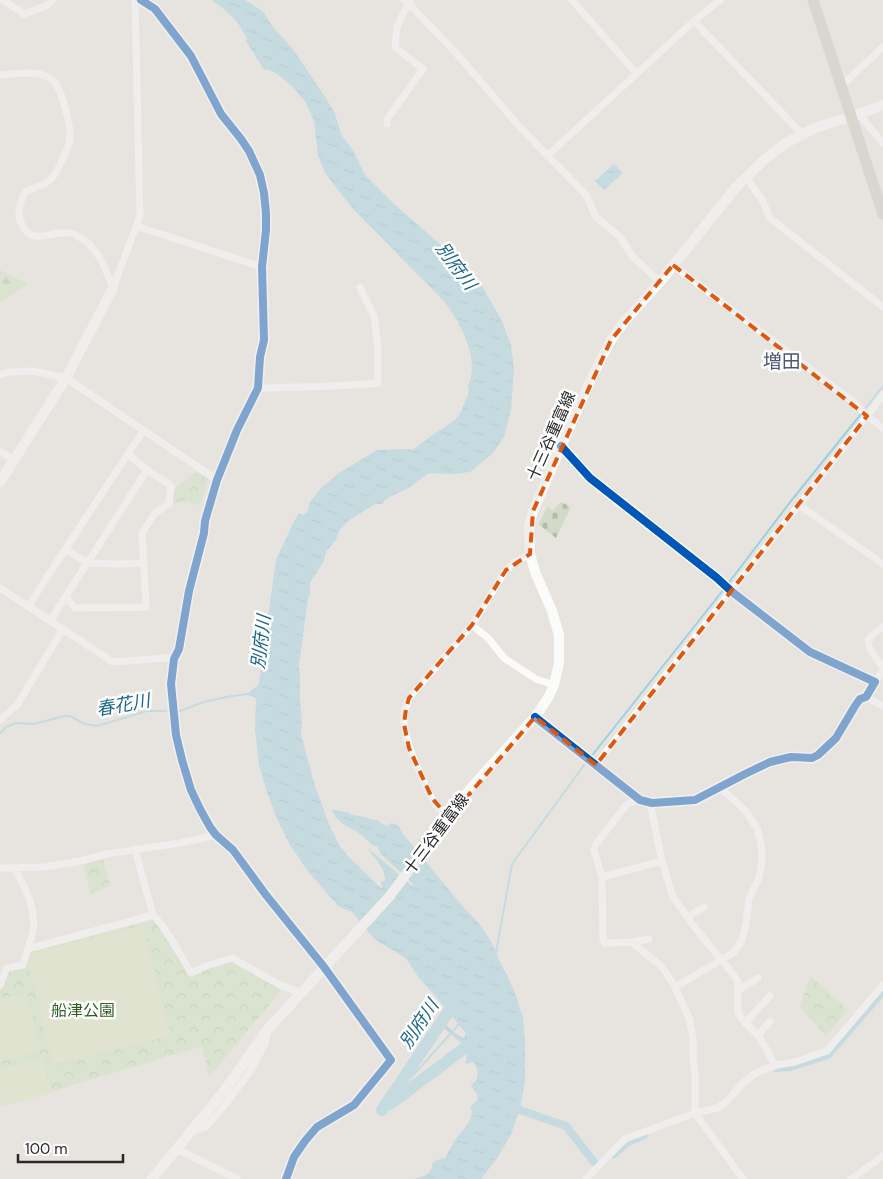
<svg xmlns="http://www.w3.org/2000/svg" width="883" height="1179" font-family="'DM Sans','Noto Sans JP',sans-serif">
	<style>
		.forest { fill: url(#forest-firs) }
		.cemetery { fill: url(#cemetery-stones) }
		.park { fill: url(#park-crowns) }
		.pitch { fill: #d4e2ba }
		.water { fill: url(#water-ripples) }
		.lines { fill: none; stroke-linecap: round; stroke-linejoin: round }
		.stream { stroke: #9bd0e1; stroke-width: 2 }
		.canal { stroke: #9bd0e1; stroke-width: 8 }
		.river { stroke: #9bd0e1; stroke-width: 12 }
		.street { stroke: #fbfbfa; stroke-width: 7 }
		.secondary { stroke: #fbfbfa; stroke-width: 10 }
		.primary { stroke: #c7c4ba; stroke-width: 11 }
		.cycleway-casing { stroke: #fff; stroke-width: 11 }
		.cycleway { stroke: #0057b8; stroke-width: 8 }
		.marked { fill: none; stroke: #de570d; stroke-width: 4; stroke-dasharray: 10 6; stroke-linejoin: round }
		.labels { text-anchor: middle; dominant-baseline: central; stroke-width: 5; stroke-linejoin: round; paint-order: stroke }
		.street-label { font-size: 16px; fill: #292929; stroke: #fff }
		.park-label { font-size: 16px; fill: #2f5e21; stroke: #fff }
		.water-label { font-size: 18px; font-style: italic; fill: #1b678c; stroke: #fff }
		.quarter-label { font-size: 19px; fill: #4e5675; stroke: #fff }
	</style>
	<defs>
		<pattern id="forest-firs" width="22" height="20" patternUnits="userSpaceOnUse" patternTransform="scale(1.25)"><rect width="22" height="20" fill="#cbdfbc"/><path d="M5 1l3.5 6h-7zM16 11l3.5 6h-7z" fill="#aebfa2"/></pattern>
		<pattern id="cemetery-stones" width="16" height="16" patternUnits="userSpaceOnUse" patternTransform="scale(1.25)"><rect width="16" height="16" fill="#d4dac8"/><path d="M2 7V4a2 2 0 0 1 4 0v3zM10 15v-3a2 2 0 0 1 4 0v3z" fill="#b6bbac"/></pattern>
		<pattern id="park-crowns" width="20" height="18" patternUnits="userSpaceOnUse" patternTransform="scale(1.25)"><rect width="20" height="18" fill="#cbdfbc"/><path d="M2 6a3 3 0 1 1 6 0M12 15a3 3 0 1 1 6 0" fill="none" stroke="#aebfa2"/></pattern>
		<pattern id="water-ripples" width="26" height="14" patternUnits="userSpaceOnUse" patternTransform="scale(1.25)"><rect width="26" height="14" fill="#9bd0e1"/><path d="M2 4q2-2 4 0t4 0M15 11q2-2 4 0t4 0" fill="none" stroke="#86b3c1"/></pattern>
	</defs>
	<rect width="100%" height="100%" fill="#e7e4e0"/>
	<path class="forest" d="M0 270 28 284 0 302Z"/>
	<path class="cemetery" d="M561 502 571 507 556 538 538 524 548 507 553 511Z"/>
	<path class="park" d="M195 472 208 479 200 505 185 501 174 503 173 497 170 495C175 488 188 478 195 472Z
		M103 859 110 886 90 894 84 864Z
		M154 920 190 976 210 966 231 962 280 988 279 993 209 1077 202 1046 0 1107V991L9 971 27 966 26 964 30 952Z
		M810 976 848 1010 826 1036 800 1007Z"/>
	<path class="pitch" d="M143 925 171 1036 52 1065 29 964 32 953Z
		M27 993 41 1051 0 1062V999Z
		M43 1057 52 1093 0 1106V1068Z"/>
	<path class="water" d="M212 0H245L264 12 272 26 293 49 327 100 335 114 342 136 353 150 365 175 393 203 443 247 480 283 501 319 511 345 514 368 511 410 504 437 492 454 470 472 452 474 429 473 410 487 386 499 382 504H375L348 521 339 531 336 540 326 552 324 561 310 583V593L308 599 299 664 300 675V702L302 720 301 734 315 786 329 824 339 845 348 856 381 888 382 887 381 882 385 880C385 867 375 859 368 849H369L410 884 413 886V884L381 854 377 846H374C368 842 364 836 359 833 348 827 336 822 332 810L347 812 352 815 360 816 379 821 382 824 387 826 391 823 398 825 403 834 459 902 481 926 493 945 499 960 507 975 515 993 523 1018 525 1042V1080L520 1109 511 1134 498 1157 481 1179H415C419 1177 424 1177 427 1174 438 1165 425 1162 445 1158 449 1151 453 1143 458 1136 465 1127 470 1124 472 1112L470 1107 478 1099 477 1094 471 1086 472 1084 476 1081C479 1074 478 1068 473 1062L467 1064 465 1062C474 1045 451 1039 444 1027 443 1025 443 1023 442 1020 448 1027 455 1034 463 1038L465 1036V1032L437 998 419 978 406 959 399 954 374 939 352 912 338 906 307 870 290 845 276 817 267 792 259 765 255 729 256 698 247 694 258 685 259 682 276 560 293 523 299 513 303 515 307 512 310 502 321 488 339 473 377 450 407 449 413 450 427 439 455 420 460 414 469 392 468 385 471 379 472 368 471 355 466 339 457 320 444 301 353 209 325 173 318 155 314 121 306 103 292 86 277 74 269 70H264L246 41 247 38 238 23 225 10Z
		M614 164 623 173 604 190 595 181Z"/>
	<g class="lines">
		<path class="stream" d="M864 410 883 386
			M727 585 791 501 861 414
			M177 712 204 702 226 697 247 694
			M0 733 6 727 16 723 34 724 64 716H70L85 724 97 726 147 711H166
			M590 758 724 589
			M496 953 512 864 587 761
			M382 1110 460 1023"/>
		<path class="canal" d="M777 1068 790 1067 828 1055 883 991
			M512 1113 517 1109 566 1126 594 1162
			M614 1154 628 1142 644 1135"/>
		<path class="river" d="M390 1104 478 1038
			M382 1110 455 1002 451 999"/>
		<path class="street" d="M3 0 24 14 46 6 53 0
			M141 0 155 9 191 56 221 114 241 139 249 151 260 175 264 193 266 213V230L262 267 264 340 260 357 258 388 237 430 217 480 205 521 204 533 189 591 179 649 174 659 171 684 176 735 182 760 191 790 200 809 210 827 216 835 233 850 266 895 324 967 391 1060 354 1105 317 1127 305 1141 294 1157 286 1179
			M404 0 409 4 456 53 518 125 586 195 596 217 620 237 633 257 660 282
			M572 0 636 73
			M694 21 802 134
			M0 75C17 74 39 69 53 80 62 89 71 126 70 139 69 147 58 171 52 178 46 185 33 188 25 192 20 202 16 214 22 225 32 246 51 231 68 233 71 233 76 235 79 237 97 245 106 270 113 288
			M841 86 883 47
			M861 113 864 120 883 143
			M387 124 388 118 423 69 395 47 397 27 410 0
			M547 156 694 21 720 0
			M746 177 762 200 770 218 883 307
			M136 226 262 267
			M673 265 855 403 867 416 883 428
			M113 288 140 216 135 0
			M0 375 9 372 33 371 66 378 217 480
			M258 388C298 387 338 387 378 383V347L374 316 360 288
			M0 451 14 460
			M799 505 883 564
			M66 549 87 563 119 564 144 563
			M0 588 113 662 165 658 174 659
			M65 597 75 608 146 607 142 533 155 513 169 504 171 487 169 484 147 470 128 454
			M28 607 47 577 143 431
			M50 621 147 470
			M472 625 489 639 504 658 536 679 554 685
			M883 627 873 634 868 641 869 647 883 668
			M875 682 883 670
			M866 697 883 706
			M535 717 640 800 652 803 695 800 745 774 770 762 791 757 812 758 818 755 836 738 855 706 860 699 866 697 875 682 810 652 731 591 717 578 590 478 561 446
			M0 720 17 705 63 629
			M596 765 731 591 799 505 883 395
			M640 800 627 804 596 844 594 850 602 877 603 940 605 943 632 942 663 968 675 987 733 953 742 940 746 924 749 899 759 878 762 862 761 845 757 828 745 810 719 787
			M449 818C445 814 441 811 438 807 427 794 405 741 404 724 403 716 406 706 409 698L472 625 506 570 515 562 530 554
			M135 849 153 915C166 927 181 956 191 973L209 965 232 958 278 984 301 993
			M662 861 672 895 692 924 733 974 738 982V1012C743 1023 752 1028 759 1037 765 1046 770 1056 775 1066
			M0 868 45 867 80 861 107 854 180 843 216 835
			M602 877 662 861 650 803
			M687 917 704 907
			M632 942 649 939
			M28 949 153 915
			M0 985 7 968 23 965C26 953 31 942 33 930 36 907 25 887 14 868
			M675 987 689 1018 693 1039V1060L695 1074V1113L743 1179
			M737 991 758 978
			M745 1023 770 996
			M758 1035 770 1021
			M192 1131 206 1127 221 1110 249 1073 265 1044 267 1034
			M177 1149 237 1179
			M586 1179 625 1139 695 1113 718 1108 728 1100 741 1085 754 1074 760 1071 777 1065 795 1062 827 1051 883 985
			M851 1179 883 1156"/>
		<path class="secondary" d="M0 482 66 378 113 288
			M152 1179 225 1090 268 1029 389 897 470 789 535 717 548 698 554 685 559 663V635L552 611 535 572 530 554 529 526 533 511 591 379 611 340 625 321 660 282 737 186 765 159 786 143 817 127 852 117 883 105"/>
		<path class="primary" d="M813 0 883 214"/>
		<defs>
			<path id="cycleway" d="M141 0 155 9 191 56 221 114 241 139 249 151 260 175 264 193 266 213V230L262 267 264 340 260 357 258 388 237 430 217 480 205 521 204 533 189 591 179 649 174 659 171 684 176 735 182 760 191 790 200 809 210 827 216 835 233 850 266 895 324 967 391 1060 354 1105 317 1127 305 1141 294 1157 286 1179
				M535 717 640 800 652 803 695 800 745 774 770 762 791 757 812 758 818 755 836 738 855 706 860 699 866 697 875 682 810 652 731 591 717 578 590 478 561 446"/>
		</defs>
		<use href="#cycleway" class="cycleway-casing"/>
		<use href="#cycleway" class="cycleway"/>
	</g>
	<path d="M0 0H883V1179H0ZM673 265 867 416 596 765 535 717 449 818 432 798 409 748 404 724 406 709 409 698 472 625 506 570 530 554 533 511 611 340Z" fill="#e7e4e0" fill-opacity=".55" fill-rule="evenodd"/>
	<path class="marked" d="M673 265 867 416 596 765 535 717 449 818 432 798 409 748 404 724 406 709 409 698 472 625 506 570 530 554 533 511 611 340Z"/>
	<g class="labels">
		<g class="street-label">
			<text transform="translate(551 436) rotate(-66)">十三谷重富線</text>
			<text transform="translate(436 834) rotate(-53)">十三谷重富線</text>
		</g>
		<g class="park-label">
			<text x="83" y="1010">船津公園</text>
		</g>
		<g class="water-label">
			<text transform="translate(456 266) rotate(53)">別府川</text>
			<text transform="translate(261 642) rotate(-83)">別府川</text>
			<text transform="translate(123 705) rotate(-10)">春花川</text>
			<text transform="translate(419 1024) rotate(-56)">別府川</text>
		</g>
		<g class="quarter-label">
			<text x="782" y="361">増田</text>
		</g>
	</g>
	<path d="M18 1154v8h105v-8" fill="none" stroke="#292929" stroke-width="2.5"/>
	<text x="25" y="1154" font-size="15" fill="#292929" stroke="#ffffff" stroke-width="4" paint-order="stroke">100 m</text>
</svg>
